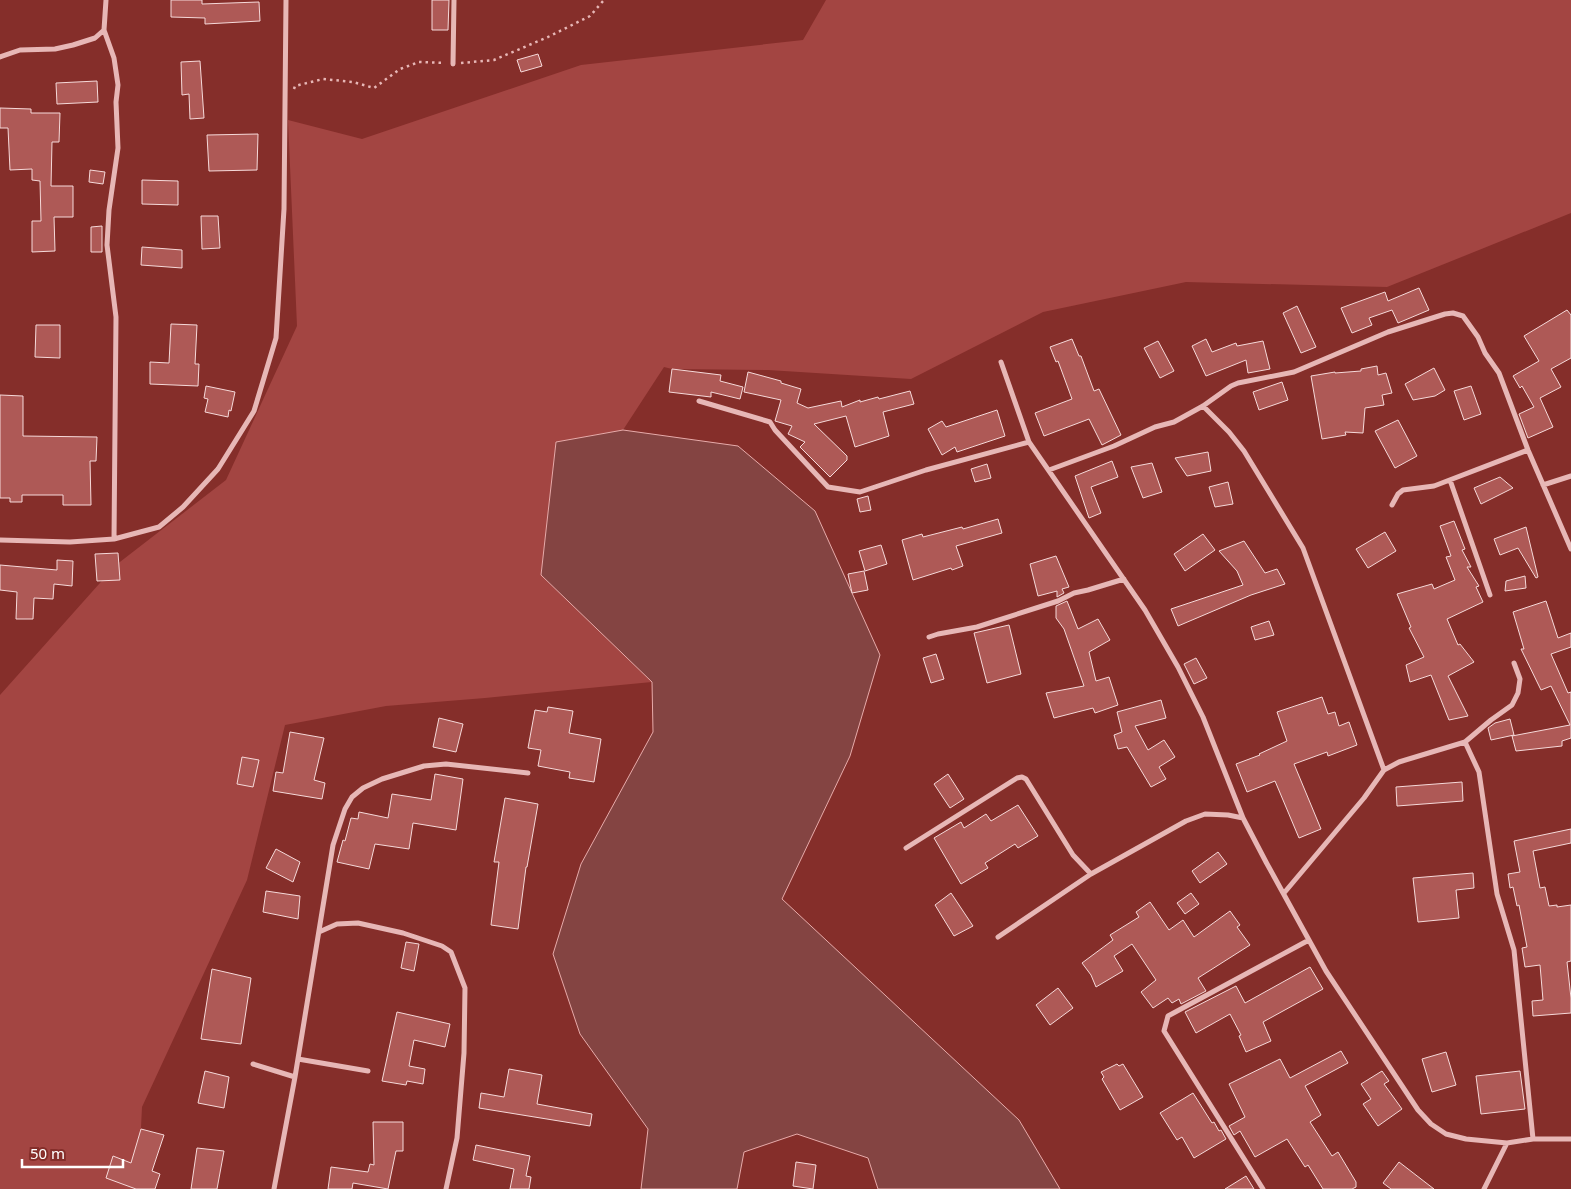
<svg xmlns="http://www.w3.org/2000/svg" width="1571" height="1189" font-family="'Noto Sans',sans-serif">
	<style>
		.green { fill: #a34542 }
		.water { fill: #844442; stroke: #e7abaa }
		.building { fill: #ae5956; stroke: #f6d9d9 }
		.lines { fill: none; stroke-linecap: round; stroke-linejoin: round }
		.path { stroke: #e7b7b6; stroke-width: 2.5; stroke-dasharray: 2.5 4; stroke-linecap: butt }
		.street { stroke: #e7b7b6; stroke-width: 5 }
	</style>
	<rect width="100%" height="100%" fill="#852e2a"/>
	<path class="green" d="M826 0H1571V213L1387 287 1186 282 1043 312 911 379 768 370 672 369 664 367 623 430 556 442 541 575 652 682 485 698 386 706 285 725 247 880 142 1107 138 1189H0V695L116 565 226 480 297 326 288 120 362 139 581 65 803 40Z"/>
	<path class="water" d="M623 430 738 446 815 511 880 655 850 756 782 899 1019 1120 1060 1189H878L868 1158 797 1134 744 1152 737 1189H641L648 1129 580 1034 553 954 581 864 653 732 652 682 541 575 556 442Z"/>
	<path class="building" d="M171 0H202V4L259 2 260 21 205 24V18L171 17Z
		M432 0H449L448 30H432Z
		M538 54 542 66 521 72 517 60Z
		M200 61 204 118 190 119 189 94 182 95 181 62Z
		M97 81 98 102 57 104 56 83Z
		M0 108 31 109V113H60L59 142H52L51 186H73V217H54L55 251 32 252V221H41L40 181 32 180V169L10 170 8 128H0Z
		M258 134 257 170 209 171 207 135Z
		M90 170 105 172 103 184 89 182Z
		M142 180 178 181V205L142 204Z
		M201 216H218L220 248 202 249Z
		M102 226V252H91V227Z
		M142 247 182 250V268L141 265Z
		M1419 288 1429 310 1398 323 1392 310 1369 318 1372 325 1352 333 1341 308 1385 292 1388 301Z
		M1297 306 1316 347 1301 353 1283 313Z
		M1567 310 1571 315V358L1551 369 1561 387 1540 398 1553 427 1528 438 1519 414 1534 407 1522 386 1520 388 1513 376 1539 361 1524 336Z
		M171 324 197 325 195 364H199L198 386 150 384V362L169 363Z
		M36 325H60V358L35 357Z
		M1072 339 1079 356H1081L1094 391 1099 389 1121 435 1102 445 1089 419 1044 436 1035 413 1072 399 1058 361 1056 362 1050 347Z
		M1206 339 1212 352 1236 343 1237 346 1263 341 1270 369 1248 373 1246 360 1206 376 1192 346Z
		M1158 341 1174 371 1160 378 1144 348Z
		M1377 366 1378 375 1386 373 1392 393 1382 395 1384 405 1365 408 1363 433 1345 432 1346 435 1322 439 1311 376 1335 372V373L1361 371V369Z
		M1434 368 1445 390 1435 396 1413 400 1405 384Z
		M672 369 721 375 720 381 743 387 740 399 711 392V397L669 392Z
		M748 372 781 381V383L801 389 797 403 808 408 841 401 842 407 860 400V402L878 397 879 399 910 391 914 404 883 412 889 436 855 447 846 416 814 424 847 456V460L830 477 800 447 805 442 788 434 792 426 775 421 781 400 744 392Z
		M1282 382 1288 400 1259 410 1253 392Z
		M206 386 235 392 231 411 229 410 228 417 205 412 208 399 204 398Z
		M1471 386 1481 414 1464 420 1454 391Z
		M0 395 23 396V436L97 437 96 461H90L91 505H63V495H22V502H10V498H0Z
		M997 410 1005 436 957 452 955 447 942 455 928 429 942 421 946 427Z
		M1398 420 1417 456 1395 468 1375 431Z
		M1208 452 1211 471 1187 476 1175 458Z
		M1112 461 1118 477 1091 487 1101 513 1089 518 1075 476Z
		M1152 463 1162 492 1143 498 1131 467Z
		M987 464 991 478 975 482 971 469Z
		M1500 477 1513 488 1481 504 1474 488Z
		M1228 482 1233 504 1215 507 1209 487Z
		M868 496 871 510 860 512 857 499Z
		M998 519 1002 533 956 546 963 566 952 570 951 568 913 580 902 540 922 534 923 537 962 527 963 529Z
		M1454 521 1465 549 1462 550 1471 567H1467L1479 586 1476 587 1483 602 1447 619 1458 645 1460 644 1474 662 1448 676 1468 716 1449 720 1431 675 1410 682 1406 665 1424 657 1409 628 1411 627 1397 594 1432 584 1434 589 1455 580 1446 557 1451 556 1440 526Z
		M1526 527 1538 577 1536 578 1518 548 1500 555 1494 539Z
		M1385 532 1396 551 1368 568 1356 549Z
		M1203 534 1215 550 1185 571 1174 554Z
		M1244 541 1265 573 1277 569 1285 584 1251 595 1178 626 1171 609 1243 585 1237 571 1219 551Z
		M881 545 887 564 865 571 859 551Z
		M118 553 120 580 97 581 95 554Z
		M1056 556 1069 587 1062 589 1064 593 1057 597V591L1038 596 1030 564Z
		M57 560 73 561 72 586 54 584 53 599 34 598 33 619H16L17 592 0 590V565L57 570Z
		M864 571 868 590 852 593 848 574Z
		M1525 576 1526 588 1505 591 1506 581Z
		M1067 601 1078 629 1098 619 1110 640 1089 652 1096 681 1109 677 1118 705 1095 713 1093 708 1054 718 1046 693 1084 686 1064 629 1056 618V606Z
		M1546 601 1558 638 1571 633V647L1551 654 1568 693 1571 692V738L1562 741V746L1516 751 1512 736 1570 725 1551 686 1541 690 1521 649H1524L1513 612Z
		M1269 621 1274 635 1255 640 1251 627Z
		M1009 625 1021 674 987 683 974 633Z
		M936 654 944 679 931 683 923 658Z
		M1196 658 1207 678 1194 684 1184 664Z
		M1322 697 1328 714 1335 712 1339 726 1349 722 1357 745 1328 756 1327 752 1294 764 1321 829 1299 838 1275 781 1247 792 1236 764 1260 755 1259 754 1287 741 1277 712Z
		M1161 700 1166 718 1135 726 1148 750 1164 740 1175 757 1159 767 1166 779 1151 787 1127 747 1118 749 1114 735 1122 732 1117 712Z
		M548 707 573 711 569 733 601 739 594 782 569 778 570 772 538 766 541 750 528 748 535 710 547 712Z
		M439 718 463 724 456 752 433 747Z
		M1510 719 1514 735 1491 740 1488 728 1495 723Z
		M290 732 324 738 314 780 325 783 322 799 273 791 276 772 283 773Z
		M242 757 259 760 253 787 237 784Z
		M435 774 463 779 456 830 413 823 409 849 375 844 369 869 337 862 343 840 345 841 351 818 358 819 359 812 388 818 392 794 431 800Z
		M948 774 964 799 950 808 934 784Z
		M1462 782 1463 801 1397 806 1396 787Z
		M505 798 538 804 527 867H526L518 929 491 925 499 862H494Z
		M1018 805 1038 836 1018 848 1015 844 985 863 988 868 961 884 934 838 961 822 964 828 986 814 991 821Z
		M1571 829V843L1533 851 1540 888 1545 887 1549 906 1557 905V907L1571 905V961L1567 962 1571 998V1013L1533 1016 1532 1001 1543 1000 1540 965 1525 967 1522 948 1527 947 1519 905 1517 906 1513 887 1510 888 1508 874 1520 872 1514 841Z
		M276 849 300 862 293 882 266 868Z
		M1218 852 1227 864 1200 883 1192 871Z
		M1473 873 1474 888 1456 890 1459 918 1418 922 1413 878Z
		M266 891 300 896 298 919 263 912Z
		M951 893 973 926 954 936 935 905Z
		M1191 893 1199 904 1185 914 1177 903Z
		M1150 902 1169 930 1183 920 1194 937 1230 911 1240 925 1237 927 1250 945 1198 978 1206 991 1181 1004 1179 999 1172 1003 1168 998 1153 1008 1141 992 1156 980 1132 944 1114 956 1123 971 1096 987 1091 975 1082 963 1113 940 1110 935 1139 917 1136 912Z
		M406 942 419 944 414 971 401 968Z
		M1310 967 1323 989 1263 1022 1271 1041 1246 1052 1239 1036 1241 1035 1230 1014 1196 1033 1185 1012 1236 986 1245 1003Z
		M212 969 251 978 241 1044 201 1039Z
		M1058 988 1073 1008 1050 1025 1036 1005Z
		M397 1012 450 1024 445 1047 414 1040 409 1066 425 1069 423 1084 407 1081 406 1085 382 1081Z
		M1341 1051 1348 1063 1305 1086 1321 1115 1310 1122 1332 1156 1338 1152 1356 1182V1187L1352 1189H1323L1308 1165 1305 1167 1287 1139 1255 1157 1240 1131 1234 1135 1229 1126 1245 1117 1229 1084 1280 1059 1290 1078Z
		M1446 1052 1456 1085 1432 1092 1422 1059Z
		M1117 1064 1119 1066 1123 1064 1143 1097 1120 1110 1102 1079 1104 1077 1101 1072Z
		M509 1069 542 1075 537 1104 592 1114 590 1126 479 1108 481 1093 504 1097Z
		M205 1071 229 1077 224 1108 198 1103Z
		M1382 1071 1389 1081 1384 1084 1402 1109 1378 1126 1363 1104 1371 1099 1361 1084Z
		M1520 1071 1525 1109 1481 1114 1476 1076Z
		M1193 1093 1212 1123 1214 1122 1219 1131 1221 1130 1226 1139 1194 1158 1182 1137 1177 1140 1160 1113Z
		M373 1122H403V1151H396L388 1189 353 1183 352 1189H328L331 1167 368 1172 370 1164 374 1165Z
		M141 1129 164 1135 152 1171 160 1174 155 1189H136L106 1178 113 1156 131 1163Z
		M476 1145 530 1156 526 1176 531 1177 529 1189H510L514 1169 473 1160Z
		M197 1148 224 1151 217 1189H191Z
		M796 1162 816 1165 813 1189 793 1186Z
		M1399 1162 1434 1189H1391L1383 1183Z
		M1246 1176 1254 1189H1225Z"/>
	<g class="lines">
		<path class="path" d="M461 63 494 60 548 37 590 16 604 0
			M294 89 295 86 323 79 353 82 374 88 400 69 419 62 445 63"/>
		<path class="street" d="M106 0 104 30 114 58 118 85 116 102 118 148 109 210 107 245 116 317 114 539
			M0 57 20 50 55 49 73 45 95 38 104 30
			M453 64 454 0
			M1001 362 1029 442 1145 610 1178 667 1203 717 1243 818 1266 862 1326 971 1418 1110 1431 1124 1446 1134 1466 1139 1507 1143 1533 1139H1571
			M699 401 770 422 775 430 828 487 860 492 926 470 1029 442
			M1203 406 1229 432 1244 451 1303 548 1384 770
			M1049 470 1114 446 1155 427 1174 422 1203 406 1231 386 1238 383 1294 372 1388 332 1445 314 1453 313 1463 316 1478 337 1485 353 1499 373 1528 450 1571 549
			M1450 480 1490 595
			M1543 485 1571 476
			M1392 505 1398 494 1403 490 1434 486 1528 450
			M0 540 70 542 114 539 159 527 183 507 218 469 254 411 276 338 284 209 286 0
			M929 637 938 634 977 627 1058 601 1074 593 1088 590 1124 579
			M1465 742 1491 720 1512 705 1518 693 1520 679 1514 663
			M906 848 1017 778 1022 777 1026 779 1073 855 1091 874 1186 821 1205 814 1228 815 1243 818
			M1284 893 1364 798 1384 770 1399 762 1465 742 1479 772 1497 894 1514 950 1533 1139
			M319 932 337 924 358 923 403 933 442 946 451 952 465 988 464 1053 457 1138 446 1189
			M998 937 1091 874
			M298 1059 368 1071
			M253 1064 295 1077
			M274 1189 295 1077 333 845 345 809 352 797 363 788 382 779 424 766 446 764 528 773
			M1263 1189 1164 1031 1168 1016 1309 940
			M1484 1189 1507 1143"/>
	</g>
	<path d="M22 1159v8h101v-8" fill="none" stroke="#ffffff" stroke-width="2.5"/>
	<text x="30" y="1159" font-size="15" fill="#ffffff" stroke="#852e2a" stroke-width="4" paint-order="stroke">50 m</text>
</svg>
